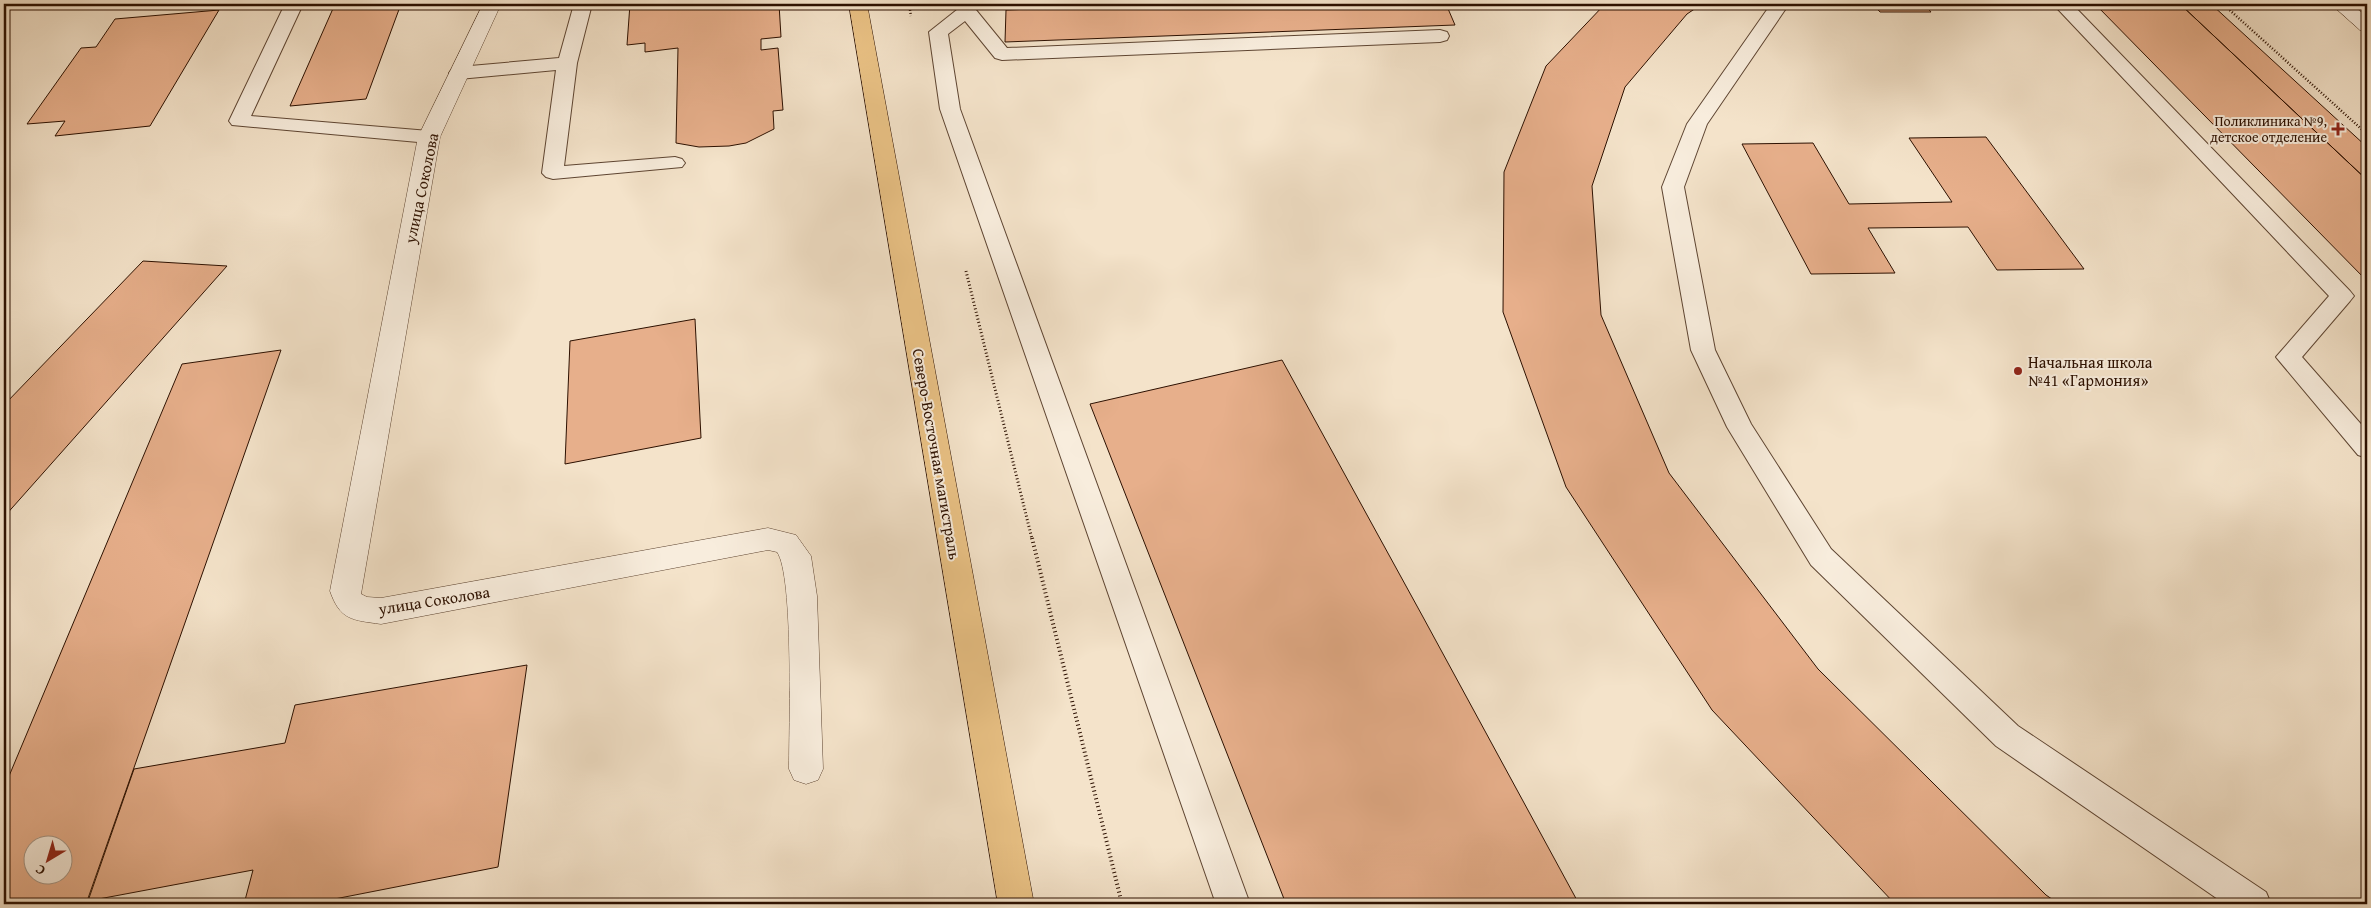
<svg xmlns="http://www.w3.org/2000/svg" width="2371" height="908" font-family="'Gentium Book Plus',serif">
	<style>
		.building { fill: #e7af8b; stroke: #2c1000; fill-rule: evenodd }
		.lines { fill: none; stroke-linecap: round; stroke-linejoin: round }
		.lane-casing { stroke: #5e4532; stroke-width: 2 }
		.street-casing { stroke: #5e4532; stroke-width: 1 }
		.primary-casing { stroke: #2c1000; stroke-width: 1 }
		.path-far2 { stroke: #2c1000; stroke-width: 2.5; stroke-dasharray: 1 2; stroke-linecap: butt }
		.path-far1 { stroke: #2c1000; stroke-width: 3; stroke-dasharray: 1 2.5; stroke-linecap: butt }
		.path { stroke: #2c1000; stroke-width: 4; stroke-dasharray: 1 3; stroke-linecap: butt }
		.lane { fill: #f8eddd; fill-rule: evenodd }
		.street { fill: #f8eddd; fill-rule: evenodd }
		.primary { fill: #eac285; fill-rule: evenodd }
		.poi-dot { fill: #8f2418; stroke: #f8eddd; stroke-width: 2 }
		.labels { text-anchor: middle; dominant-baseline: central; stroke-width: 4; stroke-linejoin: round; paint-order: stroke }
		.far-poi-label { font-size: 14px; fill: #2c1000; stroke: #f8eddd; text-anchor: end }
		.street-label { font-size: 16px; fill: #2c1000; stroke: #f8eddd }
		.poi-label { font-size: 16px; fill: #2c1000; stroke: #f8eddd; text-anchor: start }
	</style>
	<rect width="100%" height="100%" fill="#f4e3ca"/>
	<filter id="stains"><feTurbulence type="fractalNoise" baseFrequency=".004" numOctaves="4"/><feColorMatrix values="0 0 0 0 .2 0 0 0 0 .09 0 0 0 0 .02 0 0 0 .5 -.17"/></filter>
	<radialGradient id="worn" r=".72"><stop offset=".6" stop-color="#630" stop-opacity="0"/><stop offset="1" stop-color="#630" stop-opacity=".3"/></radialGradient>
	<path class="building" d="M335 4H401L366 99 290 106Z
		M630 4H779L781 37 761 39V50L778 48 783 110 773 111 774 129 746 143 729 146 699 147 676 143 678 48 645 52V43L627 45Z
		M1173 4H1446L1455 25 1005 42 1006 10Z
		M1605 4H1702L1687 14 1625 87 1592 186 1601 315 1669 473 1818 669 2046 895 2059 904H1895L1712 710 1566 487 1503 312 1504 172 1546 66Z
		M1873 4H1924L1931 12H1880Z
		M2095 4H2180L2367 180V281Z
		M2180 4H2211L2367 147V180Z
		M219 10 150 126 55 136 65 121 27 124 81 48 96 47 115 19Z
		M1986 137 2084 269 1997 270 1968 227 1868 228 1895 273 1811 274 1742 144 1813 143 1849 204 1952 202 1909 138Z
		M143 261 227 266 4 517V405Z
		M695 319 701 438 565 464 570 341Z
		M281 350 86 904H4V788L182 364ZM32 846H62V876H32Z
		M1282 360 1423 617 1579 904H1286L1090 404Z
		M527 665 498 867 309 904H244L253 870 88 901 134 769 285 743 295 705Z"/>
	<g class="lines">
		<defs>
			<path id="lane" d="M285 4H303L251 116 429 131 436 133 439 137 436 141 429 143 232 125 229 121Z
				M574 4H592L577 63 564 166 675 157 682 159 685 163 682 167 553 179 546 177 542 173 556 70 459 79 452 77 449 73 452 69 459 67 559 58Z
				M957 4H975L976 10 1007 48 1440 30 1447 32 1449 36 1447 40 1440 42 1002 60 995 58 965 21 948 34 960 109 1250 904H1216L940 109 929 32 958 9Z
				M1771 4H1789L1707 124 1684 187 1715 350 1751 424 1831 549 2018 726 2266 892 2271 904H2225L1996 746 1811 565 1727 427 1691 350 1662 187 1687 124Z
				M2053 4H2072L2350 291 2354 296 2350 301 2302 357 2367 431V458L2358 455 2276 357 2329 296Z"/>
			<path id="street" d="M483 4H501L440 137 361 594 367 597 381 598 768 528 796 535 811 556 817 596 823 769 818 780 806 784 794 780 789 769C789 732 794 575 777 552L768 550 381 624C352 620 340 620 330 591L418 137Z
				M2331 4H2351L2367 17V32L2360 30Z"/>
			<path id="primary" d="M849 4H867L1034 904H998Z"/>
		</defs>
		<use href="#lane" class="lane-casing"/>
		<use href="#street" class="street-casing"/>
		<use href="#primary" class="primary-casing"/>
		<path class="path-far2" d="M909 4 911 16
			M2223 4 2367 134"/>
		<path class="path-far1" d="M966 271 1032 539"/>
		<path class="path" d="M1032 538 1122 904"/>
		<use href="#lane" class="lane"/>
		<use href="#street" class="street"/>
		<use href="#primary" class="primary"/>
	</g>
	<g class="poi-dot">
		<path d="M2335.5 121.5h5v5h5v5h-5v5h-5v-5h-5v-5h5z"/>
		<circle cx="2018" cy="371" r="5"/>
	</g>
	<g class="labels">
		<g class="far-poi-label">
			<text x="2327" y="121">Поликлиника №9,<tspan x="2327" dy="16">детское отделение</tspan></text>
		</g>
		<g class="street-label">
			<text transform="translate(421 188) rotate(-78)">улица Соколова</text>
			<text transform="translate(937 454) rotate(80)">Северо-Восточная магистраль</text>
			<text transform="translate(434 600) rotate(-9)">улица Соколова</text>
		</g>
		<g class="poi-label">
			<text x="2028" y="362">Начальная школа<tspan x="2028" dy="18">№41 «Гармония»</tspan></text>
		</g>
	</g>
	<rect width="2371" height="908" fill="none" stroke="#f4e3ca" stroke-width="20"/>
	<rect x="5" y="5" width="2361" height="898" fill="none" stroke="#2c1000" stroke-width="2.5"/>
	<rect x="10" y="10" width="2351" height="888" fill="none" stroke="#2c1000"/>
	<g transform="translate(48 860) rotate(218)"><circle r="24" fill="#f8eddd" stroke="#a69585"/>
	<path d="M0-4L9 19L0 12L-9 19Z" fill="#8f2418"/>
	<text y="-8" font-size="14" font-weight="bold" text-anchor="middle" fill="#2c1000">С</text>
	</g>
	<rect width="100%" height="100%" filter="url(#stains)"/>
	<rect width="100%" height="100%" fill="url(#worn)"/>
</svg>
